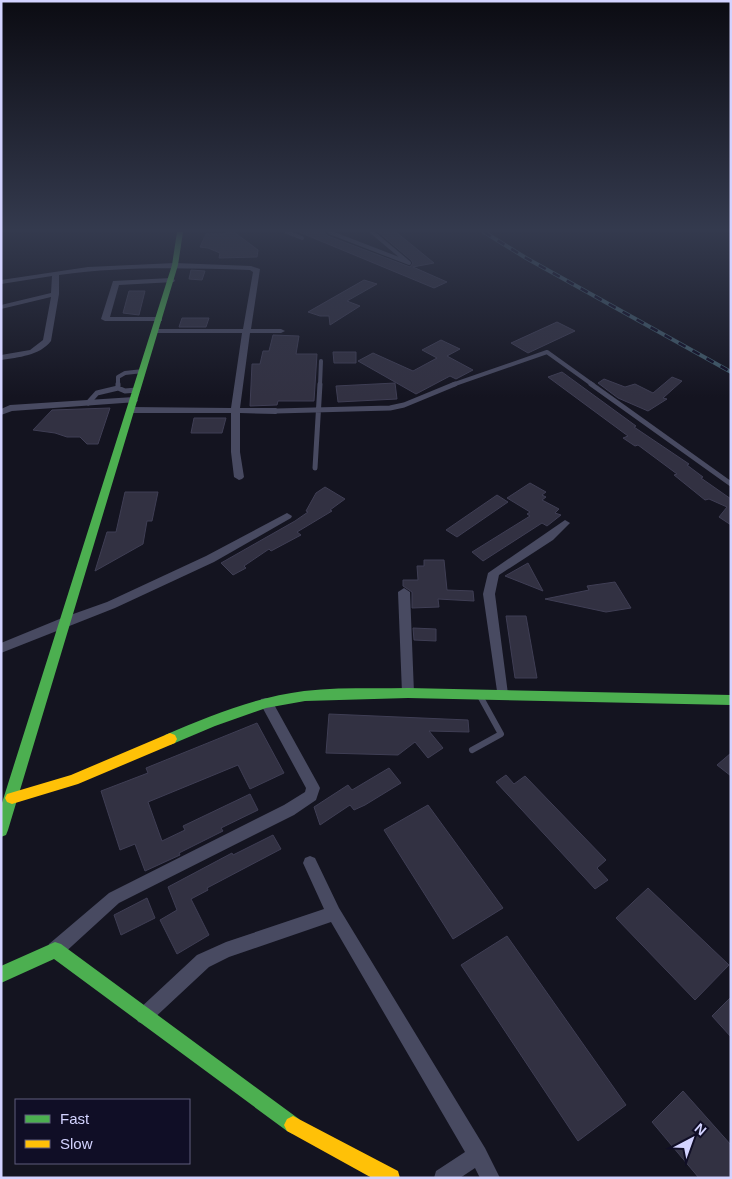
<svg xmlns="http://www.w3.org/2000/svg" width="732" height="1179" font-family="Helvetica,sans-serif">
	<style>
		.building { fill: #323142; stroke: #3f3e54 }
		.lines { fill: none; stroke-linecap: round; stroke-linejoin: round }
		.lane-far2 { stroke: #484a61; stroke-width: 4 }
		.lane-far1 { stroke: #484a61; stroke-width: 5 }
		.lane { stroke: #484a61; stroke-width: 6 }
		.street { fill: #484a61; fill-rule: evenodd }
		.fast { fill: #4caf50; fill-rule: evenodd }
		.slow { fill: #ffc107; fill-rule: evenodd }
		.rail-casing { stroke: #415b6a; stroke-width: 4 }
		.rail { stroke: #100e26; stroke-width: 2.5; stroke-dasharray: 8; stroke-linecap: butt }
	</style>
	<rect width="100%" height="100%" fill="#141420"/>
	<path class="building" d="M225 232H234L258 250 257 257 219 258 220 253 208 248 200 247 206 234H225Z
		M299 232H324L328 236 410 267 413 263 411 260 378 232H396L434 263 413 267 447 282 434 288Z
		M191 270 205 271 202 280 189 279Z
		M364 280 377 284 347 301 360 306 330 325 329 316H320L308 312Z
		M129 291H145L139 315 123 313Z
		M182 318H209L206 327H179Z
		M557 322 575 331 528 353 511 343Z
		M273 335 299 336 296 354H317L314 401H278L277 405 250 406 252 364H260L263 351H269Z
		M441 340 460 349 447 356 473 370 456 379 450 376 416 394 358 361 373 353 413 371 437 358 422 350Z
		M333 352H356V363H334Z
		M562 372 636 426 634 427 689 464 687 465 703 477 701 478 731 499V525L719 517 727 507 709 499 705 500 674 475 677 474 638 445 635 446 623 438 628 436 548 377Z
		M672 377 682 381 663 398 667 399 648 411 618 398 598 383 604 379 625 387 635 384 653 393Z
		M395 383 397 399 338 402 336 386Z
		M110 408 98 444H87L80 437H67L55 433 33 430 52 410Z
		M194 418H226L222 433H191Z
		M530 483 546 492 542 495 546 497 542 500 559 509 555 513 561 515 547 526 542 523 483 561 472 552 530 516 527 514 530 512 507 498Z
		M325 487 345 499 330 510 332 511 297 532 301 535 271 551 269 549 244 566 246 568 233 575 221 563 295 521 308 512 306 511 316 493Z
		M125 492H158L152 521H147L143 544 95 571 107 532H116Z
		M497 495 508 502 457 537 446 530Z
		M424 560H444L447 590 473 591 474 601 438 599 439 607 412 608V592L403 586V580H418L417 566H424Z
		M528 563 543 591 505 576Z
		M615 582 631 608 606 612 545 599 589 590 587 586Z
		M506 616H526L537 678H515Z
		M413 628 436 629V641L414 640Z
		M329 714 468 720 469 732 429 731 443 748 428 758 415 742 398 755 326 753Z
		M257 723 284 773 250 789 238 765 148 802 162 841 185 830 183 826 250 794 258 810 221 828 223 831 179 853 180 855 145 871 135 844 120 850 101 791 148 773 146 768Z
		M731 753V776L717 765Z
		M389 768 401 783 365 805 354 810 350 805 320 825 314 807 348 785 352 790Z
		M506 775 514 784 525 776 606 860 597 868 608 880 595 889 496 782Z
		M428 805 503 908 453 939 384 830Z
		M273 835 281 849 207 888 208 890 191 899 209 935 177 954 160 920 177 910 168 887 232 853 233 855Z
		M648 888 729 965 695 1000 616 918Z
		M147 898 155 918 121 935 114 915Z
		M507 936 626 1105 578 1141 461 965Z
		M731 997V1037L712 1016Z
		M683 1091 731 1145V1178H699L652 1122Z"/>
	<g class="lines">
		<path class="lane-far2" d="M287 232 302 238
			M329 232 409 263 372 232
			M118 385V377L125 373 143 371
			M320 385 321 361
			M452 385 547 352 593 385"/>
		<path class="lane-far1" d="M118 384V388L125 391 137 390
			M591 384 731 484
			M88 403 97 393 118 388
			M276 411 390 408 404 405 455 384
			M315 468 320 384"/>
		<path class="lane" d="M472 750 501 734 480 696"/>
		<path class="street" d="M175 263 251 266 260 269 251 329H281L285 331 281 333H250L240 408H276L280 411 276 414 240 413V452L244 477 242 479 239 480 234 477 231 452V413H131L127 410 131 407 231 408 242 333H155L151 331 155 329H243L253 272 250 270C186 268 123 266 59 275V294L51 341C39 356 19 357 1 360V355L30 350 43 340 51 297 1 309V305L51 293 52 276 1 284V280L88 267Z
			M171 278 175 280 174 282 119 285 110 317H162V321H105L101 319 113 281Z
			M134 397 138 400 137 402 12 411 1 415V409L10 405Z
			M287 513 292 516 291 518 214 562 115 608 1 653V643L62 618 107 602 206 556Z
			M565 520 570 523 553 540 499 575 495 594 508 694 506 698 502 699 498 698 483 594 488 573Z
			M404 588 410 592 414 693 412 697 408 698 404 697 402 693 398 592Z
			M266 698 271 699 318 784 320 788 316 800 294 815 119 903 61 956 55 958 49 956 47 950 49 944 109 893 284 805 305 792 306 788 260 703 261 699Z
			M310 856 315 858 339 908 485 1148 500 1178H480L475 1168 460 1178H434L436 1171 465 1152 331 922 229 957 209 967 150 1022 144 1024 138 1022 136 1016 138 1010 197 955 226 942 324 909 303 863 305 858Z"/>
		<path class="fast" d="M177 232H183L178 265 8 830 6 835 1 837V806L172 265Z
			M408 688 731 695V705L408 698 305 701 266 708 215 726 170 745 165 743 163 739 165 735C210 716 256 697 304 691 338 687 374 689 408 688Z
			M55 942 61 944 299 1119 302 1125 299 1131 293 1134 287 1131 54 959 1 983V966Z"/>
		<path class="slow" d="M170 733 175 735 177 739 175 743 78 784 12 804 7 802 5 798 7 794 71 775Z
			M293 1116 398 1171 400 1178H372L287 1131 284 1125 287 1119Z"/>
		<defs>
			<path id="rail" d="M484 232 526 258 731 372"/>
		</defs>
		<use href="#rail" class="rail-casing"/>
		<use href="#rail" class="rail"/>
	</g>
	<linearGradient id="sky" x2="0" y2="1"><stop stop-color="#0b0b12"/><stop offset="0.58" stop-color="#343a4e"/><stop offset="1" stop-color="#343a4e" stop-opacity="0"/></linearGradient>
	<rect width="732" height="397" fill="url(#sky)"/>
	<rect width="732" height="1179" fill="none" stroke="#d3d3ff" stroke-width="5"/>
	<rect x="15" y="1099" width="175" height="65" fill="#100e26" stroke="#5e5d7d"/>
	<rect x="25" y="1115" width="25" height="8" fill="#4caf50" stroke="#5e5d7d"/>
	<text x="60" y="1124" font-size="15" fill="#d3d3ff">Fast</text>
	<rect x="25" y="1140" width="25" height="8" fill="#ffc107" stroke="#5e5d7d"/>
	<text x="60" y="1149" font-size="15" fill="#d3d3ff">Slow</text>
	<g transform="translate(692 1139) rotate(41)" stroke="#100e26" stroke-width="4" paint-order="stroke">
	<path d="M0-4L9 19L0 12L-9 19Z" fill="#d3d3ff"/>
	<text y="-8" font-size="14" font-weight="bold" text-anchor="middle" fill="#d3d3ff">N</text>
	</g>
</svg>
